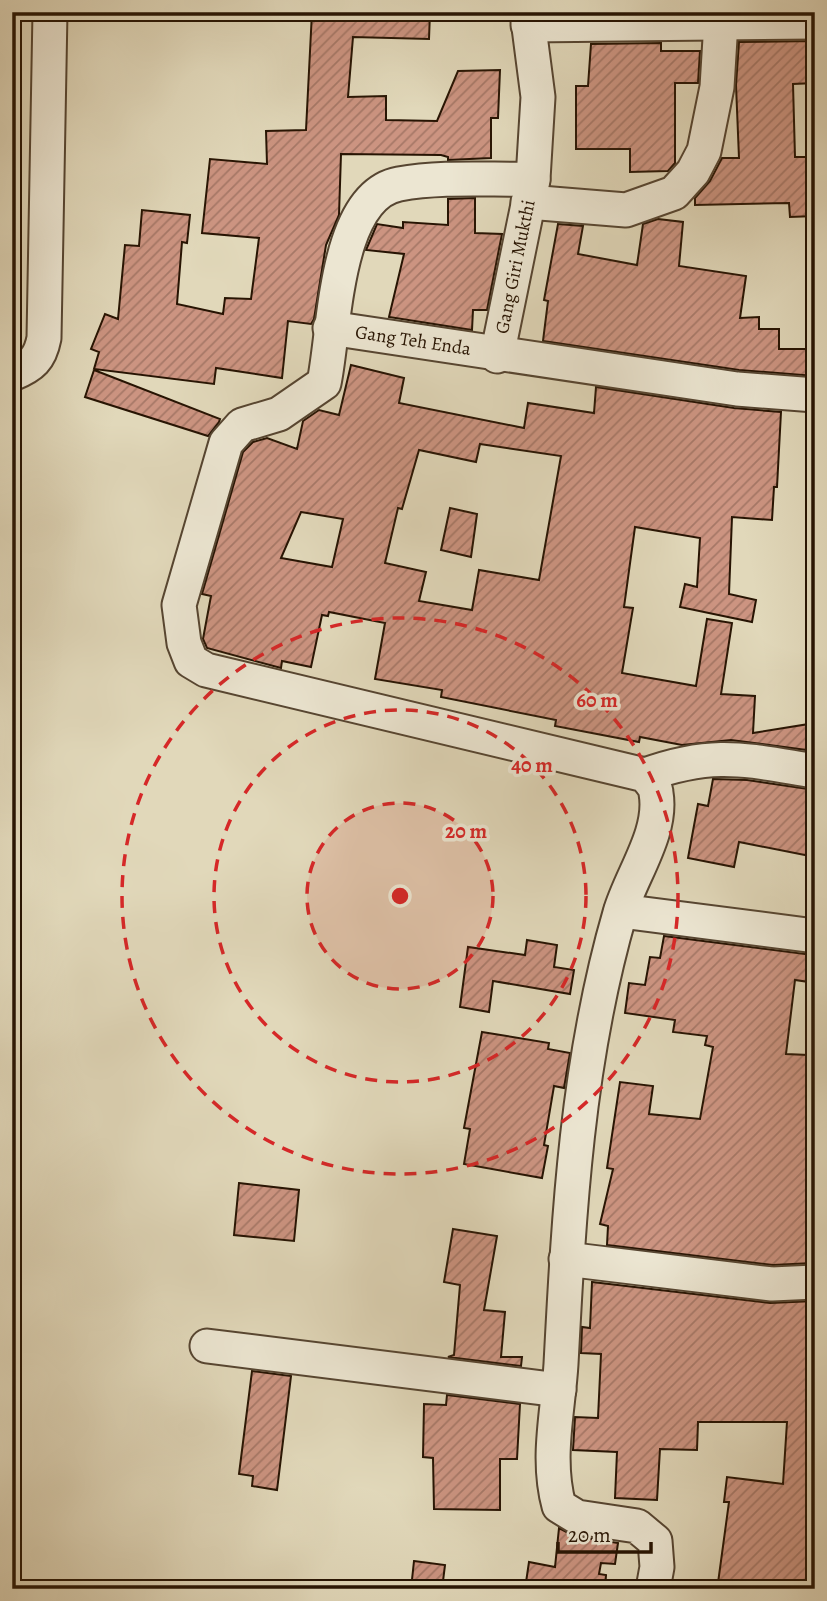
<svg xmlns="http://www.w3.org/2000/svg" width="827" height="1601" font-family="Alegreya,serif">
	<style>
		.building { fill: url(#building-hatch); stroke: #271403; stroke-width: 2; fill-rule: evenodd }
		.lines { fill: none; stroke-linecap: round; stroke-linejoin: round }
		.minor-casing { stroke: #564531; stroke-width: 37 }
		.minor { stroke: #ece6d2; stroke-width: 33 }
		.ring { fill: none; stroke: #d62828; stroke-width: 3.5; stroke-dasharray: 12 9 }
		.labels { text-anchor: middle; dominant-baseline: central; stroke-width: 7; stroke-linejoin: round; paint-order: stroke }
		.street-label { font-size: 19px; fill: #271403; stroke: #ece6d2 }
		.centre { fill: #d62828; stroke: #ece6d2; stroke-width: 3.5 }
		.ring-label { font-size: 21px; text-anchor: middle; font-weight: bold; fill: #d62828; stroke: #ece6d2; stroke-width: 7; stroke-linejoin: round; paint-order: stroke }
	</style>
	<defs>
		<pattern id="building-hatch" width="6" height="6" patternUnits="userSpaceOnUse" patternTransform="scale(1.75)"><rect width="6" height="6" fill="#cc9481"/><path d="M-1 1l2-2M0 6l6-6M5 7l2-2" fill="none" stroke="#a67867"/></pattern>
	</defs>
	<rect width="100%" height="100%" fill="#e1d8ba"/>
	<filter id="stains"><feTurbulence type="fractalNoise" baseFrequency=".00286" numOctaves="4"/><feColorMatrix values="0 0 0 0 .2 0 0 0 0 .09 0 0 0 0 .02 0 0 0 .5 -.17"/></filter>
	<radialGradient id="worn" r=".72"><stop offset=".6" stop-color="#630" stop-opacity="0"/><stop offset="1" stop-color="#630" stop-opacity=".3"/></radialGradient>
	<path class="building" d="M312 12H430L429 39 353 37 348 97 386 96V120L437 121 458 71 500 70 498 118H491V158L448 160V157L441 155 341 154 339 215 326 245 314 319 311 324 288 321 282 378 216 368 214 384 94 369 99 352 91 349 105 314 118 319 125 245 139 246 142 210 190 215 187 243 182 242 177 304 223 314 225 298 251 299 259 238 202 233 210 159 267 164 266 131 306 130Z
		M815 41V83L793 84 795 157H815V216L790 217 789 203 695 205V198L710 181 722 158H739L736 85 739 42Z
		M661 43V51H700L698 83H675V163L668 171 630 172V149H576V86H588L591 44Z
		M475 198V233L502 234 487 310H473L472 330 389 317 404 254 366 250 377 224 403 228V222L448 225V199Z
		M658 219 683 222 679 266 746 276 740 318 759 317V329H779V349H815V376L739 370 543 341 548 301 544 300 558 224 583 226 578 254 637 265 643 224Z
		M351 365 404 378 399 403 524 428 528 403 594 413 596 387 734 408 781 412 777 487H774L772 520 732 517 729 594 756 600 752 622 680 607 685 584 697 587 700 538 635 527 624 607 633 608 622 673 696 686 707 619 732 623 721 694 755 696 753 733 809 724 814 751 731 740 682 745 640 737 639 742 555 726 556 720 441 697 442 690 375 679 385 623 329 612 328 616 322 615 311 667 282 661 281 668 207 648 203 639 211 596 202 594 243 452 253 442 267 438 297 449 303 421 319 410 339 415ZM480 444 561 456 539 580 479 570 472 610 419 601 426 572 385 563 398 508 402 509 419 450 476 462ZM301 512 343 519 332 567 281 558Z
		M94 370 220 419 219 422 208 436 85 397Z
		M450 508 477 514 471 557 441 550Z
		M713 779 747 780 815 790V857L739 842 734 867 688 858 698 804 708 806Z
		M664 936 813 955 809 982 795 980 786 1054 808 1055 810 1061 815 1129V1186L811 1219H815L813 1263 773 1265 607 1245 608 1226 600 1224 613 1169 607 1168 620 1082 653 1086 649 1114 700 1119 713 1047 705 1045 707 1036 673 1032 675 1020 625 1013 629 983 645 985 650 957 660 958Z
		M527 940 557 945 554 967 574 970 570 994 493 981 489 1012 460 1007 468 947 525 955Z
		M482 1032 549 1043 548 1049 570 1053 564 1088 554 1086 544 1145 548 1146 542 1178 464 1164 470 1129 464 1128Z
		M239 1183 299 1190 294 1241 234 1235Z
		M453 1229 497 1236 484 1310 505 1312 501 1357H522L521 1366 448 1357 454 1355 460 1285 444 1282Z
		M592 1282 770 1303 815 1301V1551L809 1589H765L718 1583 729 1502H724L727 1477 783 1484 787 1422H698L697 1450 660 1449 657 1500 615 1498 617 1452 573 1450 575 1417 598 1418 601 1354 581 1353 582 1327 590 1328Z
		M252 1371 291 1376 277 1490 252 1486 253 1476 239 1474Z
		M447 1395 520 1404 517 1459H500V1510L434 1509 433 1458 423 1457 424 1404 446 1405Z
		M559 1528 574 1536 618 1543 615 1564 601 1563 599 1574 606 1575 605 1589H525L529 1562 555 1567Z
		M414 1561 445 1565 442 1589H411Z"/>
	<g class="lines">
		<defs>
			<g id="minor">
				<path d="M527 12 538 97 533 179C490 180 442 176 399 184 334 196 335 332 324 383L279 414 242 425 226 443 179 605 184 643 191 661 206 670 645 775C649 780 656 787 656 793 663 833 631 875 620 913 577 1061 569 1212 561 1364 558 1413 546 1458 559 1506L577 1517 637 1526 655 1541 657 1567 653 1589"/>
				<path d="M528 25 815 22"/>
				<path d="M528 202 626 210 674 193 693 172 704 151 717 87 721 22"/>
				<path id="s1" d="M330 328 737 389 815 395"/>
				<path id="s2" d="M497 356 533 180"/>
				<path d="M12 374C32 366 40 359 44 338L50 12"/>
				<path d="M645 775C715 750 745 760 815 771"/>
				<path d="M621 911 815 936"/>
				<path d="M566 1259 772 1284 815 1282"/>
				<path d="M207 1346 559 1390"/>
			</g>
		</defs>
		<use href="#minor" class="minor-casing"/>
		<use href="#minor" class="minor"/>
	</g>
	<circle cx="400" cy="896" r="93" fill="#d62828" fill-opacity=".12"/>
	<g class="ring">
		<circle cx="400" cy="896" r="93"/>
		<circle cx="400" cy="896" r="186"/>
		<circle cx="400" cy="896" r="278"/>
	</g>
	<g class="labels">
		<g class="street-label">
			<text stroke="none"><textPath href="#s2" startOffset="91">Gang Giri Mukthi</textPath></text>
			<text stroke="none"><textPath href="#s1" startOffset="84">Gang Teh Enda</textPath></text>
		</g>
	</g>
	<circle cx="400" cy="896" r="10" class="centre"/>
	<g class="ring-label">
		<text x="597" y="707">60 m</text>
		<text x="532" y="772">40 m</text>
		<text x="466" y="838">20 m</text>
	</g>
	<rect width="827" height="1601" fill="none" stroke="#e1d8ba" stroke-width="42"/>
	<rect x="14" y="14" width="799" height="1573" fill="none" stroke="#271403" stroke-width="3.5"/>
	<rect x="21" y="21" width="785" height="1559" fill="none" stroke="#271403" stroke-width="2"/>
	<path d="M558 1542v10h93v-10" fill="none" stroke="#271403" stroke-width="3.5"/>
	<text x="568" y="1542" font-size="21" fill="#271403" stroke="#ece6d2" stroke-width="5" paint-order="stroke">20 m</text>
	<rect width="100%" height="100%" filter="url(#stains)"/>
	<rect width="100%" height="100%" fill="url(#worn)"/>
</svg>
